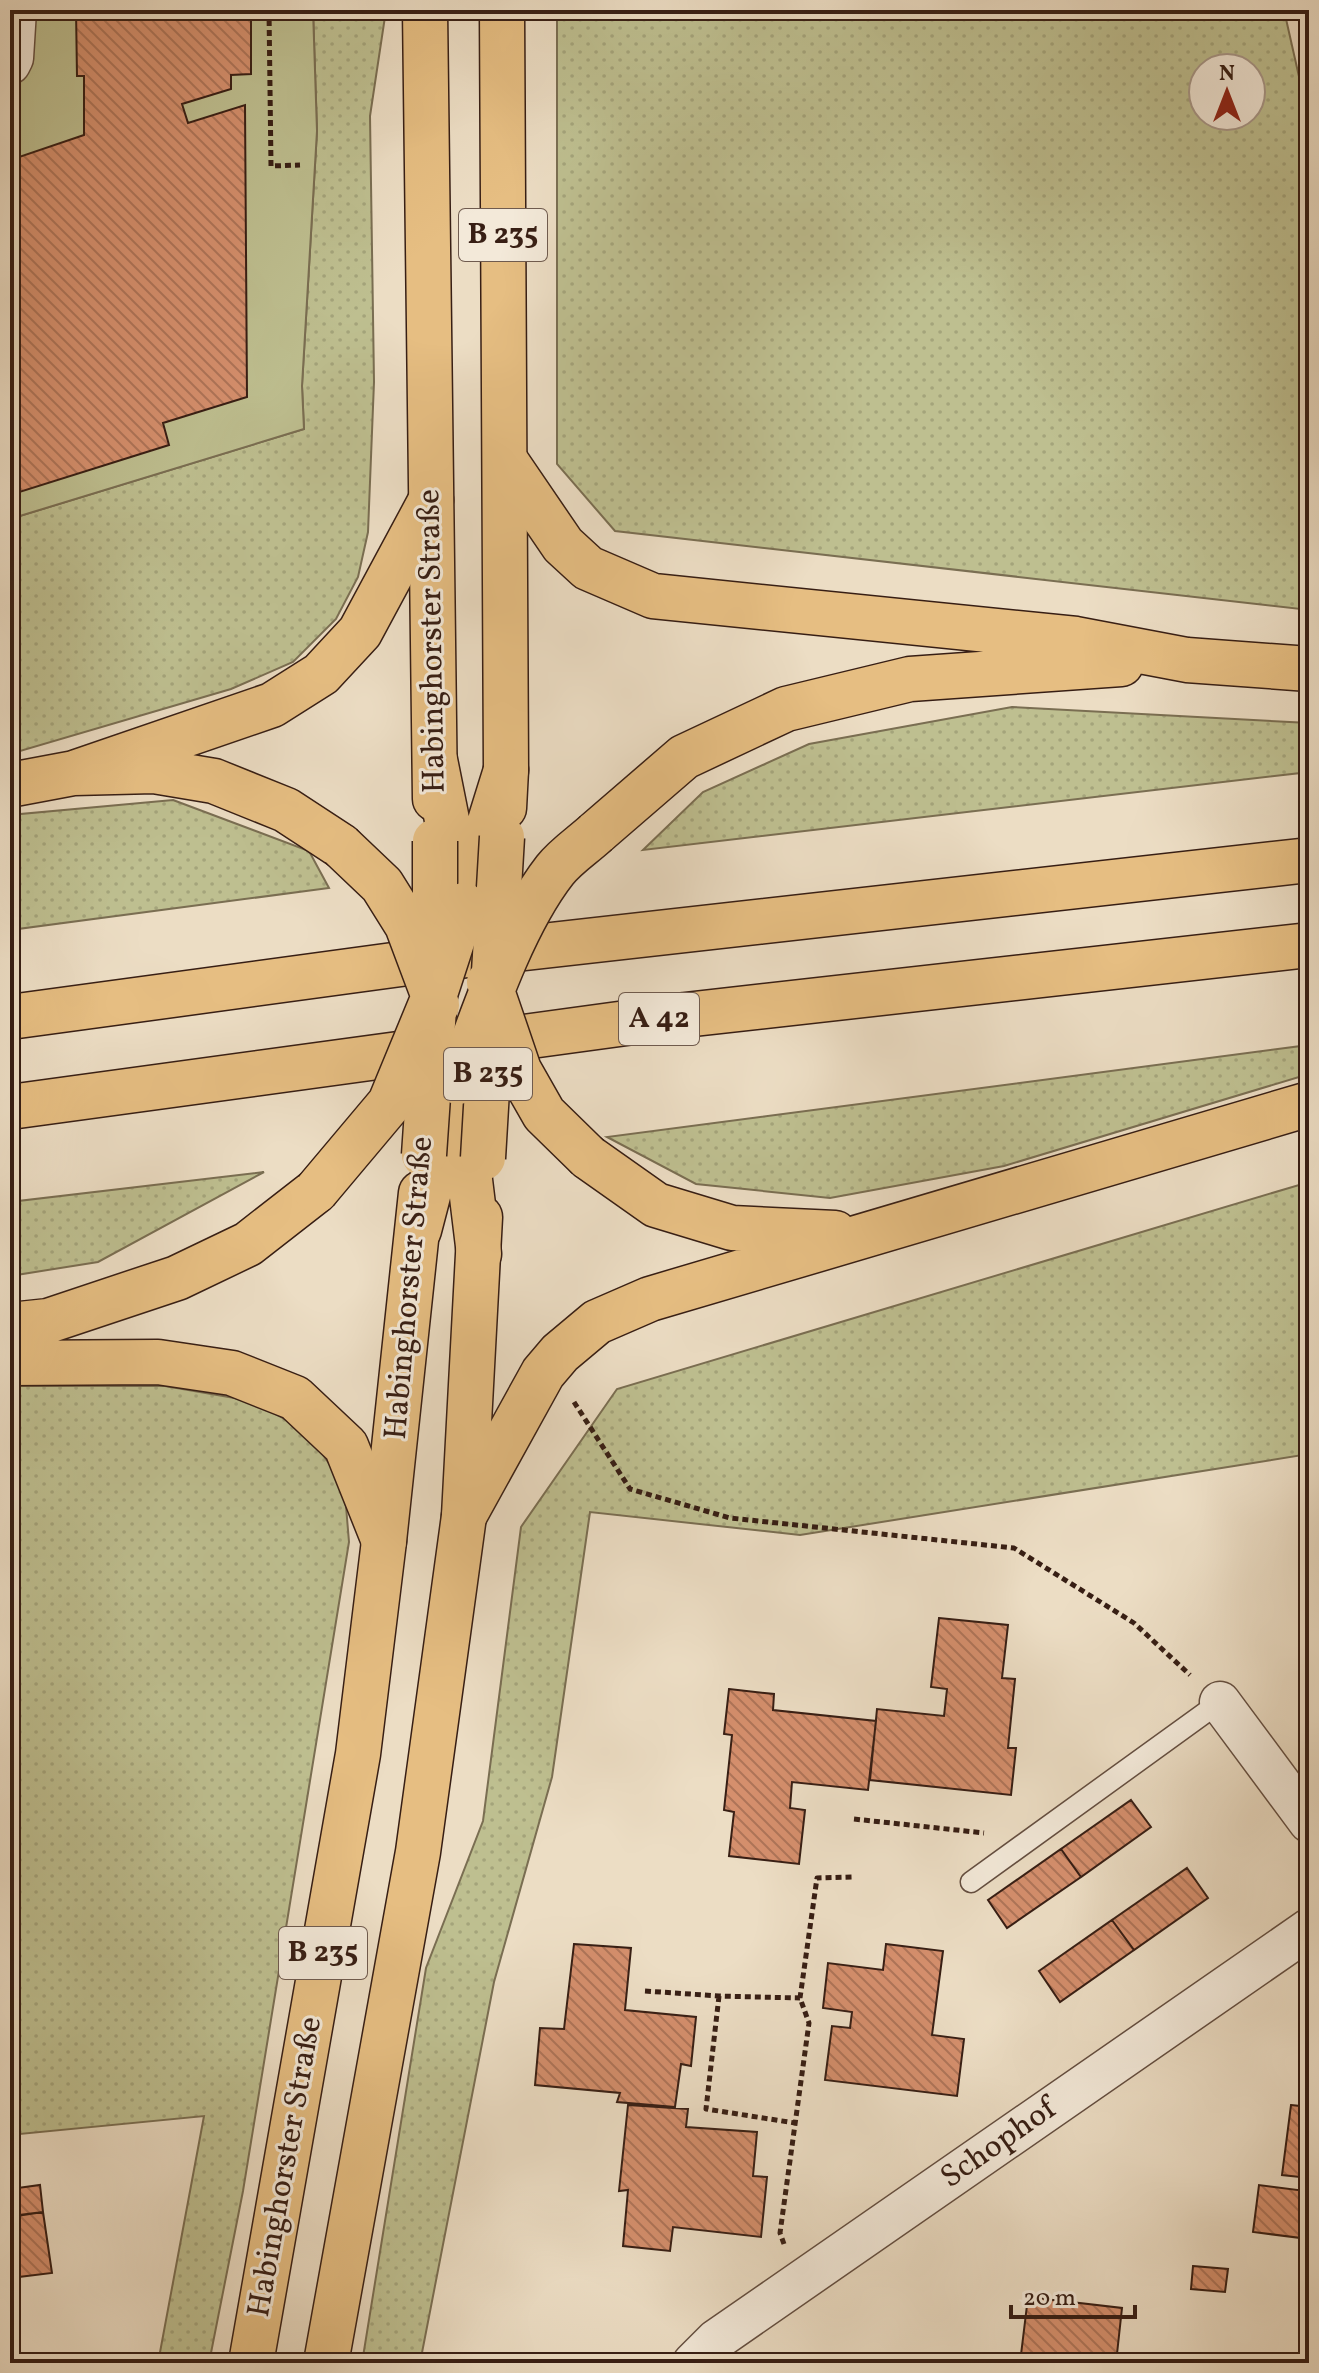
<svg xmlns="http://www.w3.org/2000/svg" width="1319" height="2373" font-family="Vollkorn,serif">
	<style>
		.grass { fill: url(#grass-dots); stroke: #7a6e52; stroke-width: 2; fill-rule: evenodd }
		.park { fill: #bebf90; stroke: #7a6e52; stroke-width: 2 }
		.building { fill: url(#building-back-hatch); stroke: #371e14; stroke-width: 2 }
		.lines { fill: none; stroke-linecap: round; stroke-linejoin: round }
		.service-casing { stroke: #644e40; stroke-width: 23 }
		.minor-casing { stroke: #644e40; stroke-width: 43 }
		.primary-casing { stroke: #371e14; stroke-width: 47 }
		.motorway-casing { stroke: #371e14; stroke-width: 47 }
		.path { stroke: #371e14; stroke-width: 5; stroke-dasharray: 6 4; stroke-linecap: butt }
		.service { stroke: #f3e9d9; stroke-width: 20 }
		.minor { stroke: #f3e9d9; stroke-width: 40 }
		.primary { stroke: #e6be82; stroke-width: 44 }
		.motorway { stroke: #e6be82; stroke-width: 44 }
		.primary-bridge-casing { stroke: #371e14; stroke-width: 47; stroke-linecap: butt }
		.motorway-bridge-casing { stroke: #371e14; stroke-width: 47; stroke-linecap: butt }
		.primary-bridge { stroke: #e6be82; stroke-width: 44 }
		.motorway-bridge { stroke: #e6be82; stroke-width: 44 }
		.labels { text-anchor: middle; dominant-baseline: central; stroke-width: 6; stroke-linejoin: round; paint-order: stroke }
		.shield { fill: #f3e9d9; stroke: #6f5b4f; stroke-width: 2 }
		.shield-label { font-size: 30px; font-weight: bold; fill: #371e14 }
		.street-label { font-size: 32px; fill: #371e14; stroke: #f3e9d9 }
	</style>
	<defs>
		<pattern id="grass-dots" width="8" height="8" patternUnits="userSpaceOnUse" patternTransform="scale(2)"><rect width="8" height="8" fill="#bebf90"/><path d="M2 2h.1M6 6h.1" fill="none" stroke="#a4a47b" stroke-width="1.8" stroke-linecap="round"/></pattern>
		<pattern id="building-back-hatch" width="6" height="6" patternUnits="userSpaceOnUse" patternTransform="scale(2)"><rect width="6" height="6" fill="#d58f6d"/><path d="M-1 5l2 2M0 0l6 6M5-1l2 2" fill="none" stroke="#ae7458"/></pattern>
	</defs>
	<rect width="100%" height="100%" fill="#ecddc4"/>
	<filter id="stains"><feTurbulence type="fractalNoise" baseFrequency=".0025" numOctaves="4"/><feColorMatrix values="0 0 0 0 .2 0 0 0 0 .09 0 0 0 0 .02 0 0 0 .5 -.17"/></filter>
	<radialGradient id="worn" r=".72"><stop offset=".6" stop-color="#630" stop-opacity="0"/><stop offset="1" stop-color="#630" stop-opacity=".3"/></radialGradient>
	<path class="grass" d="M313 10H386L370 116 374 382 368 532 358 577 336 619 293 662 231 689 10 754V519L304 429 302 386 317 131Z
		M557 10H1284L1309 121V610L615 531 557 464ZM1251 68V116H1203V68Z
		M1012 707 1309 723V772L643 850 703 792 809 744Z
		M173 800 309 851 329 888 10 930V815Z
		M1309 1045V1074L1004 1166 830 1198 696 1184 607 1137Z
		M264 1172 98 1262 10 1276V1202Z
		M1309 1182V1454L800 1535 590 1512 552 1777 494 1982 420 2363H362L426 1968 483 1821 521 1527 617 1389Z
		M10 1386H165L252 1401 297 1426 321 1452 337 1475 346 1506 349 1542 243 2191 209 2363H158L204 2116 20 2134 10 2059Z"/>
	<path class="park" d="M10 10H313L317 131 302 386 304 429 10 519Z"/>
	<path class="building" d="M76 10H251V74L231 75V89L182 104 188 123 245 105 247 397 163 423 169 445 10 495V182L20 178 13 159 84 135V76H77Z
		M939 1618 1008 1625 1002 1678 1015 1679 1008 1748H1016L1011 1795 870 1780 877 1709 944 1716 947 1689 931 1687Z
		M729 1689 774 1694 773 1710 876 1721 868 1790 792 1782 790 1808 805 1810 799 1864 729 1856 734 1812 724 1810 732 1735 724 1734Z
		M1131 1800 1151 1827 1081 1877 1061 1849Z
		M1061 1849 1081 1877 1007 1928 988 1900Z
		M1187 1868 1208 1898 1134 1950 1112 1920Z
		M1112 1920 1134 1950 1060 2002 1039 1971Z
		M574 1944 631 1948 625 2010 696 2017 691 2066 681 2064 675 2107 617 2102 620 2093 535 2085 540 2028 564 2029Z
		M886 1944 943 1951 932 2035 964 2039 957 2096 825 2080 832 2026 850 2028 852 2012 823 2008 828 1963 883 1970Z
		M628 2105 688 2109 686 2127 757 2132 753 2176 767 2177 761 2237 673 2227 670 2251 623 2246 628 2190 619 2191Z
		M1291 2105 1309 2107V2178L1282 2175Z
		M1307 2178H1309V2239L1253 2232 1259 2185 1305 2191Z
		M40 2185 43 2212 11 2216 10 2189Z
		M43 2212 52 2273 10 2278V2217Z
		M1193 2266 1228 2269 1225 2292 1191 2289Z
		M1028 2297 1122 2308 1116 2363H1020Z"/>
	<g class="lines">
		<defs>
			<path id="service" d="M971 1882 1220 1702"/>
			<path id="minor" d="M10 64 13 58 16 10
				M1220 1702 1309 1822
				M693 2363 716 2340 1309 1929"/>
			<path id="primary" d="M425 10 435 799
				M502 10 506 770 504 808
				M251 2363 358 1754 384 1541 421 1193
				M326 2363 418 1852 464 1516 480 1217"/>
			<path id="motorway" d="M505 460 563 545 588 568 653 596 1076 639 1187 660 1309 669
				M435 760 464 905
				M74 773 272 705 321 674 360 632 431 500
				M10 785 74 773 154 771 214 781 286 810 341 846
				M596 833 684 757 786 709 910 679 1121 664
				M473 876 506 770
				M10 1017 489 952 1309 860
				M458 1082 479 1254
				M10 1107 685 1015 1309 945
				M588 1157 656 1205 732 1228 835 1233
				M419 1230 448 1119
				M10 1325 48 1321 177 1278 248 1244 316 1191
				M10 1363 158 1362 232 1373 295 1398 346 1446 384 1541
				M464 1516 543 1373 560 1353 597 1322 650 1299 1309 1104"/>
		</defs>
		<use href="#service" class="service-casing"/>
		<use href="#minor" class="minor-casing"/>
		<use href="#primary" class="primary-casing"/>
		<use href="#motorway" class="motorway-casing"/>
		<path class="path" d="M269 10 271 166 300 165
			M574 1402 630 1489 730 1518 1014 1548 1134 1623 1190 1675
			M854 1819 984 1833
			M645 1991 719 1996 800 1998
			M719 1996 706 2109 795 2123
			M784 2244 780 2233 809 2023 800 1998 817 1878 852 1877"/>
		<use href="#service" class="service"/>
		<use href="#minor" class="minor"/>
		<use href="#primary" class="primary"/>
		<use href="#motorway" class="motorway"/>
		<defs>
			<path id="primary-bridge" d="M424 1155 435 994V841
				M483 1158 502 837"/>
			<path id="motorway-bridge" d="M341 846 382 885 407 925 437 1005
				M489 982 519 1070 544 1114 588 1157
				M458 1082C482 1017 512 925 555 870 566 856 583 845 596 833
				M316 1191 390 1103 435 994 464 905"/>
		</defs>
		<use href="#primary-bridge" class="primary-bridge-casing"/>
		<use href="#motorway-bridge" class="motorway-bridge-casing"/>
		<use href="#primary-bridge" class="primary-bridge"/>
		<use href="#motorway-bridge" class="motorway-bridge"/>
	</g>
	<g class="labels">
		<g class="shield">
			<rect x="459" y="209" width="88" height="52" rx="6"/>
			<rect x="619" y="993" width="80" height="52" rx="6"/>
			<rect x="444" y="1048" width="88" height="52" rx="6"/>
			<rect x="279" y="1927" width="88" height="52" rx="6"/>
		</g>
		<g class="shield-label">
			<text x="503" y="235">B 235</text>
			<text x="659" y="1019">A 42</text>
			<text x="488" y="1074">B 235</text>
			<text x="323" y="1953">B 235</text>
		</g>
		<g class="street-label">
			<text transform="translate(433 641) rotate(-91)">Habinghorster Straße</text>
			<text transform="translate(410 1288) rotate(-85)">Habinghorster Straße</text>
			<text transform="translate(999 2144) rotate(-35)">Schophof</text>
			<text transform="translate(286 2167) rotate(-80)">Habinghorster Straße</text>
		</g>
	</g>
	<rect width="1319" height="2373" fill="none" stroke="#ecddc4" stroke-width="40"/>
	<rect x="12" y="12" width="1295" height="2349" fill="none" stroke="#371e14" stroke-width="4"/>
	<rect x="20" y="20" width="1279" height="2333" fill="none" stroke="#371e14" stroke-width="2"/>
	<g transform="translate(1227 92)"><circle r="38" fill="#f3e9d9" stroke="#a8988a" stroke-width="2"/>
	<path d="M0-6L14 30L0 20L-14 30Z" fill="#8f2418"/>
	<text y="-12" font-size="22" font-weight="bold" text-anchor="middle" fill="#371e14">N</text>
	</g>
	<path d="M1011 2305v12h124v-12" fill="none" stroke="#371e14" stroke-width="4"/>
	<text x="1023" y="2305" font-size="24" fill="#371e14" stroke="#f3e9d9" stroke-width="6" paint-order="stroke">20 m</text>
	<rect width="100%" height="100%" filter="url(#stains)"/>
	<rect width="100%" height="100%" fill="url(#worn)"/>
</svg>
